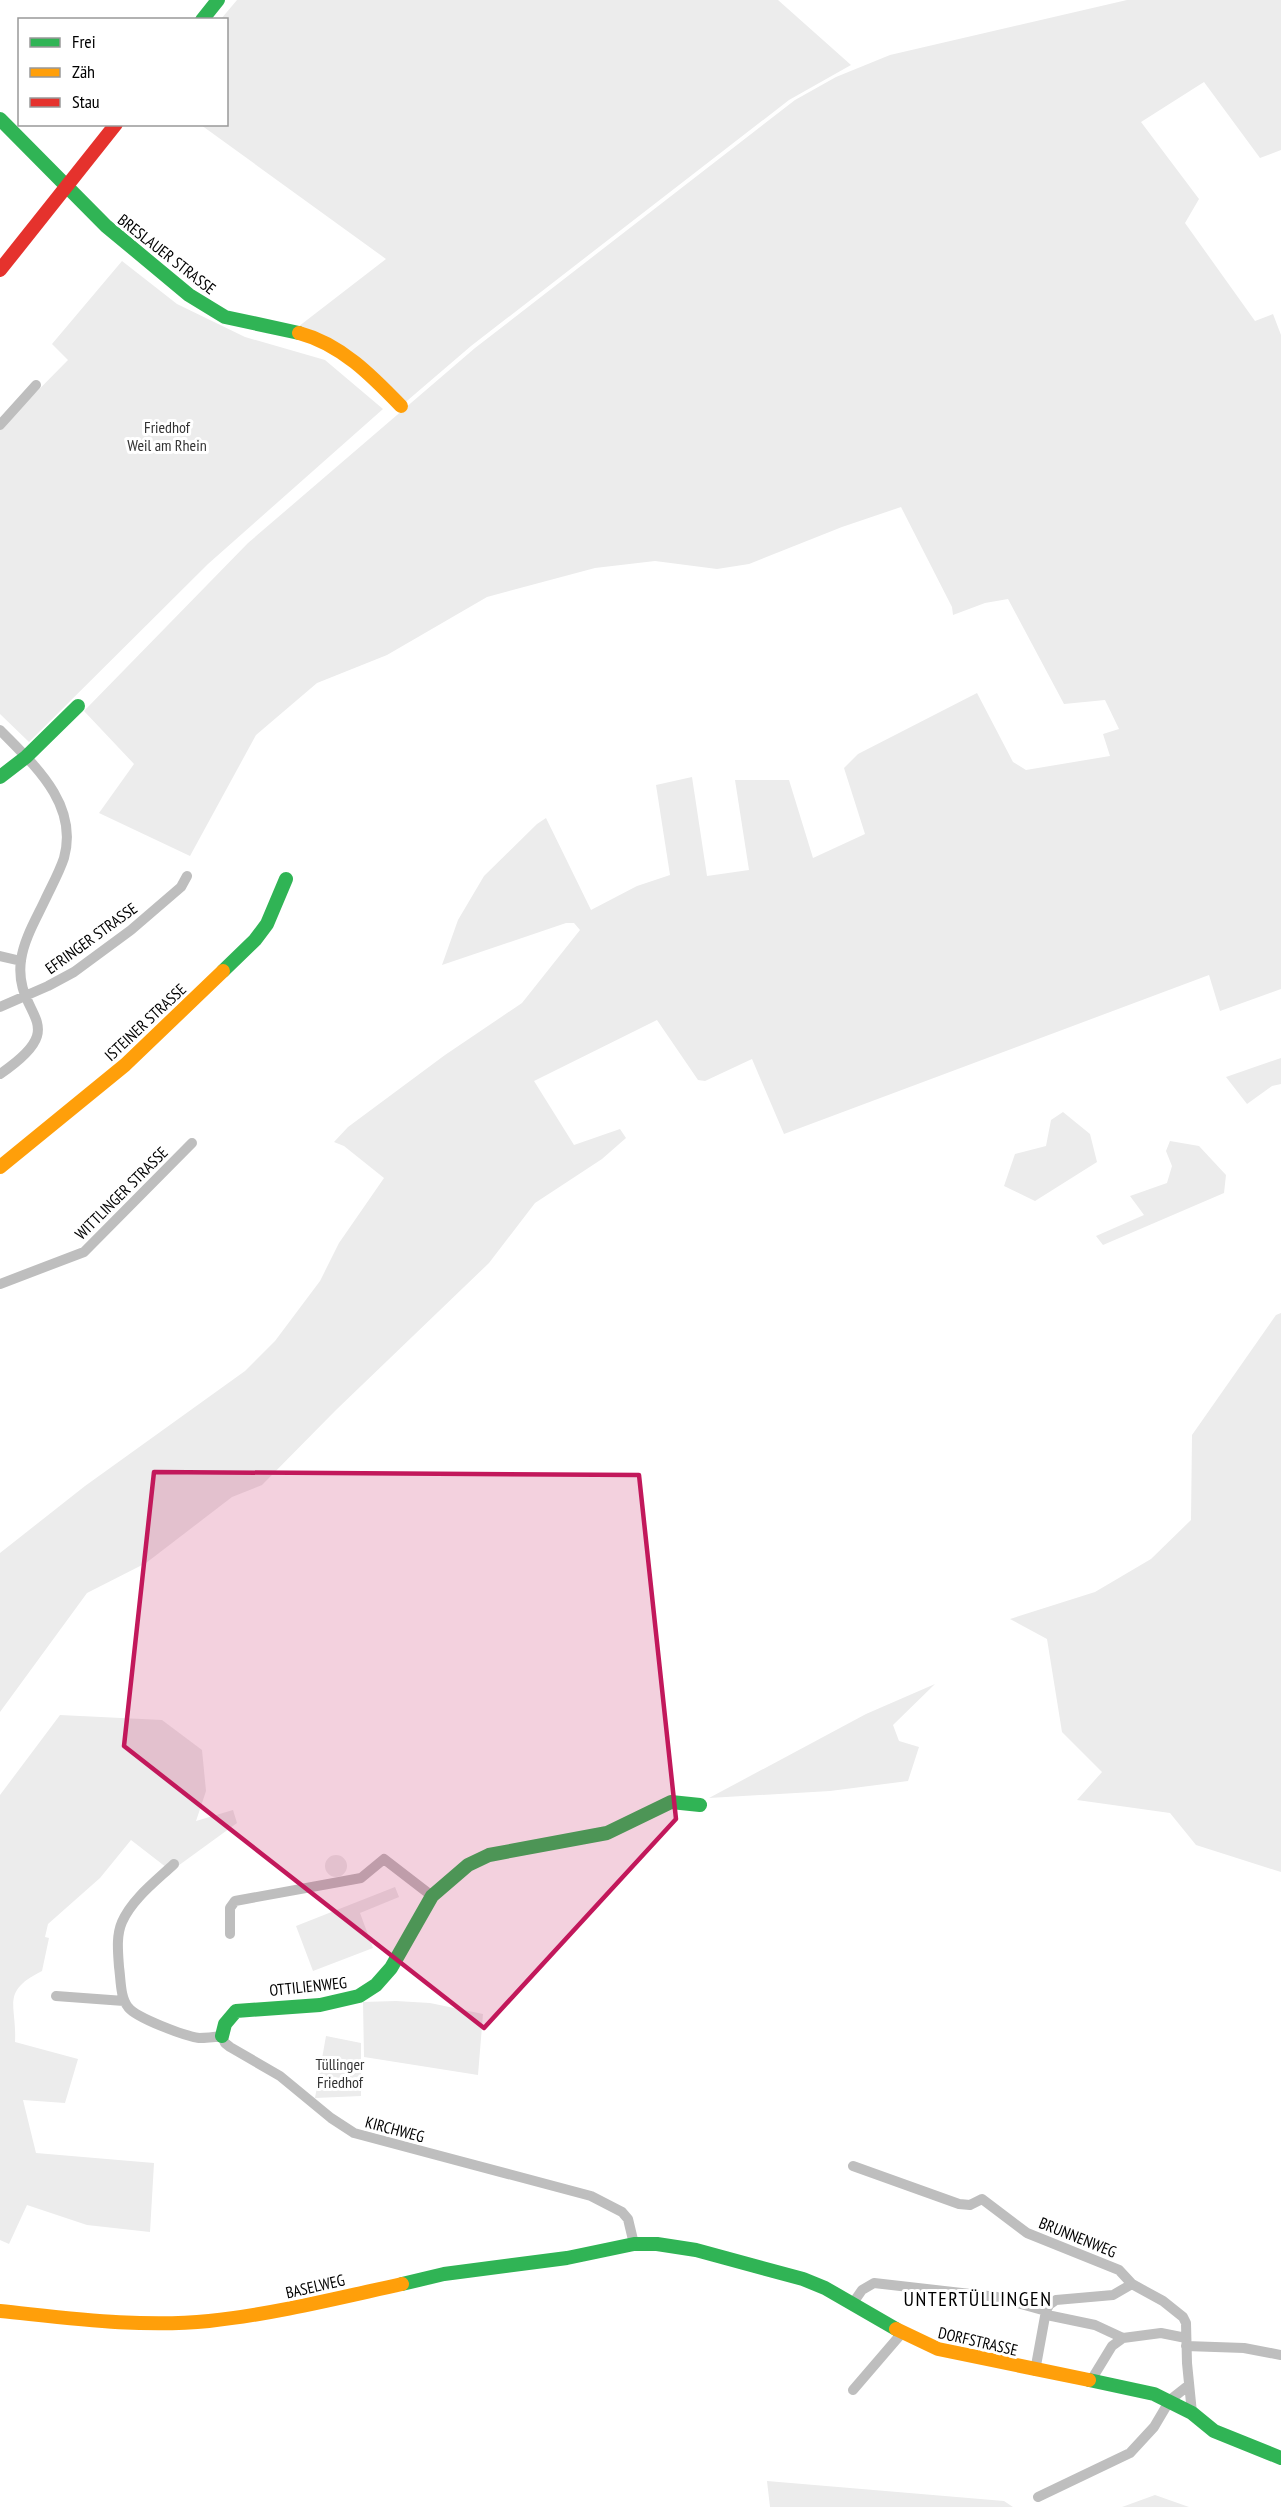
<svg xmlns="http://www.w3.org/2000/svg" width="1281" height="2507" font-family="'PT Sans Narrow',sans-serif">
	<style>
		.green { fill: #ececec }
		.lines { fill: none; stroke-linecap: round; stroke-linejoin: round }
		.street { stroke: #bebebe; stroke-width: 10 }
		.fast { stroke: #30b455; stroke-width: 14 }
		.slow { stroke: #ff9f0a; stroke-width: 14 }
		.jam { stroke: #e5322d; stroke-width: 14 }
		.marked { fill: #c2185b; fill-opacity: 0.2; stroke: #c2185b; stroke-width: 4.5; stroke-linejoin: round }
		.labels { text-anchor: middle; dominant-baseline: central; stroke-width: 6; stroke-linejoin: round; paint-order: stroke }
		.street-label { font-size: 16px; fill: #000; stroke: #fff }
		.park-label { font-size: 16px; fill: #333; stroke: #fff }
		.quarter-label { font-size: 20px; letter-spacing: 1.5px; fill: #000; stroke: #fff }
	</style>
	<rect width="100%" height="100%" fill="#fff"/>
	<path class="green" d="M237 0H778L851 65 789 100 471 346 401 406 378 381 294 330 386 259 201 125 226 124V20L221 19Z
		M1127 0H1281V150L1260 158 1204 82 1141 122 1199 199 1185 223 1255 321 1273 314 1281 335V989L1220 1011 1209 975 784 1134 752 1059 705 1081 698 1080 657 1020 534 1081 574 1145 620 1129 626 1138 602 1159 535 1203 489 1263 336 1410 262 1485 232 1497 146 1563 87 1593 0 1712V1553L85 1486 245 1371 275 1341 320 1281 339 1243 384 1178 344 1146 334 1142 348 1127 445 1055 522 1003 580 930 574 923H566L442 965 458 920 484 876 537 824 546 818 591 910 637 886 670 875 656 785 692 777 707 876 749 870 735 780H789L813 858 865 834 844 768 858 754 977 693 1013 762 1026 770 1110 756 1103 734 1119 729 1105 700 1064 704 1008 599 985 603 953 615 952 607 901 507 842 527 749 564 717 569 655 561 595 568 487 597 387 655 317 683 256 735 190 856 99 813 134 764 84 711 248 543 475 348 795 100 836 77 890 55Z
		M122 261 177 304 245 337 325 360 383 409 208 564 29 742 0 714V429L68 360 52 344Z
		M1281 1058V1084L1272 1086 1247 1104 1226 1077Z
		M1063 1112 1090 1134 1097 1162 1035 1201 1004 1186 1015 1154 1046 1146 1051 1120Z
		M1170 1141 1199 1146 1226 1175 1224 1193 1103 1245 1096 1236 1144 1215 1130 1196 1167 1183 1172 1166 1166 1151Z
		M1281 1313V1872L1196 1845 1170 1813 1077 1800 1102 1772 1062 1732 1047 1639 1010 1619 1095 1592 1151 1559 1191 1520 1192 1435 1276 1315Z
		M935 1684 893 1725 899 1741 919 1747 908 1781 830 1791 709 1798 866 1714Z
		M60 1715 162 1720 202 1750 206 1791 196 1821 233 1810 237 1823 171 1871 131 1840 100 1878 48 1924 45 1937 49 1938 42 1971C0 1992 17 2004 15 2042L78 2059 65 2103 23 2100 36 2153 154 2163 150 2232 87 2225 27 2205 9 2244 0 2240V1795Z
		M325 1866a11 11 0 1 1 22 0a11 11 0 1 1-22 0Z
		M395 1887 399 1897 360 1913 373 1948 313 1971 296 1926Z
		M396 2001 430 2003 483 2014 478 2075 364 2057 363 2002Z
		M326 2036 361 2043V2096L315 2098Z
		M767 2481 1004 2501 1013 2507H770Z
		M1155 2495 1189 2507H1122Z"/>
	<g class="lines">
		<path class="street" d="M0 425 36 385
			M0 730C34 765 79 804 64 858 59 873 51 887 45 900 36 919 24 939 21 960 13 1018 76 1022 0 1074
			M0 956 21 961
			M0 1007 48 986 74 972 131 930 181 887 187 876
			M0 1284 84 1252 192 1143
			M174 1864C156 1881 132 1899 122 1922 116 1936 118 1952 119 1967 121 1980 120 1997 128 2007 136 2018 185 2036 199 2038 207 2038 215 2037 222 2036L225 2043 230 2047 280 2076 331 2118 354 2133 591 2196 622 2212 628 2219 634 2244
			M230 1934V1908L235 1901 361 1878 384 1859 432 1896
			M56 1996 124 2001
			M853 2166 959 2204 970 2205 982 2199 1027 2233 1119 2270 1132 2284 1163 2301 1183 2317 1186 2323 1187 2363 1192 2413
			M853 2303 862 2290 874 2283 997 2297 1046 2311
			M1046 2311 1049 2305 1056 2300 1113 2295 1132 2284
			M1047 2315 1095 2325 1123 2338 1161 2333 1186 2338
			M1186 2346 1244 2348 1281 2355
			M1035 2371 1046 2311
			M1090 2382 1112 2346 1123 2338
			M853 2390 902 2333
			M1038 2497 1130 2453 1154 2427 1170 2400 1189 2385"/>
		<path class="fast" d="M202 20 218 0
			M0 119 106 226 189 295 225 317 299 333
			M0 777 26 757 78 706
			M223 971 255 940 267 924 286 879
			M222 2036 225 2024 236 2011 320 2005 359 1996 376 1985 391 1968 432 1896 468 1865 489 1855 607 1833 671 1802 700 1805
			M402 2284 444 2274 567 2258 634 2244H657L696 2250 803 2279 825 2288 896 2329
			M1089 2380 1154 2394 1192 2413 1214 2431 1281 2458"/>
		<path class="slow" d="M299 333C341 344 372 376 401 406
			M0 1167 125 1065 223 971
			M0 2311C69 2318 140 2328 209 2321 274 2314 338 2298 402 2284
			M896 2329 938 2349 1089 2380"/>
		<path class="jam" d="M0 270 116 124"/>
	</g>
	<path class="marked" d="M154 1472 639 1475 676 1819 484 2028 124 1746Z"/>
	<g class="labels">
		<g class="street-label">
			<text transform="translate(167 254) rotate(38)">BRESLAUER STRASSE</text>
			<text transform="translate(91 938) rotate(-36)">EFRINGER STRASSE</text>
			<text transform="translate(145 1022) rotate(-43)">ISTEINER STRASSE</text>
			<text transform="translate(121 1193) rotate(-45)">WITTLINGER STRASSE</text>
			<text transform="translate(308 1986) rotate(-6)">OTTILIENWEG</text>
			<text transform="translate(395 2129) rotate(15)">KIRCHWEG</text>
			<text transform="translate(1078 2237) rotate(22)">BRUNNENWEG</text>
			<text transform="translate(315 2286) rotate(-13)">BASELWEG</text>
			<text transform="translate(978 2341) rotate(13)">DORFSTRASSE</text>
		</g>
		<g class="park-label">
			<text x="167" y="427">Friedhof<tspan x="167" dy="18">Weil am Rhein</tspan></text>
			<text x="340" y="2064">Tüllinger<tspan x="340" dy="18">Friedhof</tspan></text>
		</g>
		<g class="quarter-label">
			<text x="978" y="2299">UNTERTÜLLINGEN</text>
		</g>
	</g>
	<rect x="18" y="18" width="210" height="108" fill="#ffffff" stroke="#999999" stroke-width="1.5"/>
	<rect x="30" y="38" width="30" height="9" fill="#30b455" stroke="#999999" stroke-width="1.5"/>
	<text x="72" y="48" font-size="18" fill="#000000">Frei</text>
	<rect x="30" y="68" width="30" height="9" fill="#ff9f0a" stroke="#999999" stroke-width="1.5"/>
	<text x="72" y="78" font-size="18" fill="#000000">Zäh</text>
	<rect x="30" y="98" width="30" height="9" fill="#e5322d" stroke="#999999" stroke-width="1.5"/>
	<text x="72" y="108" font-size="18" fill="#000000">Stau</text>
</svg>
